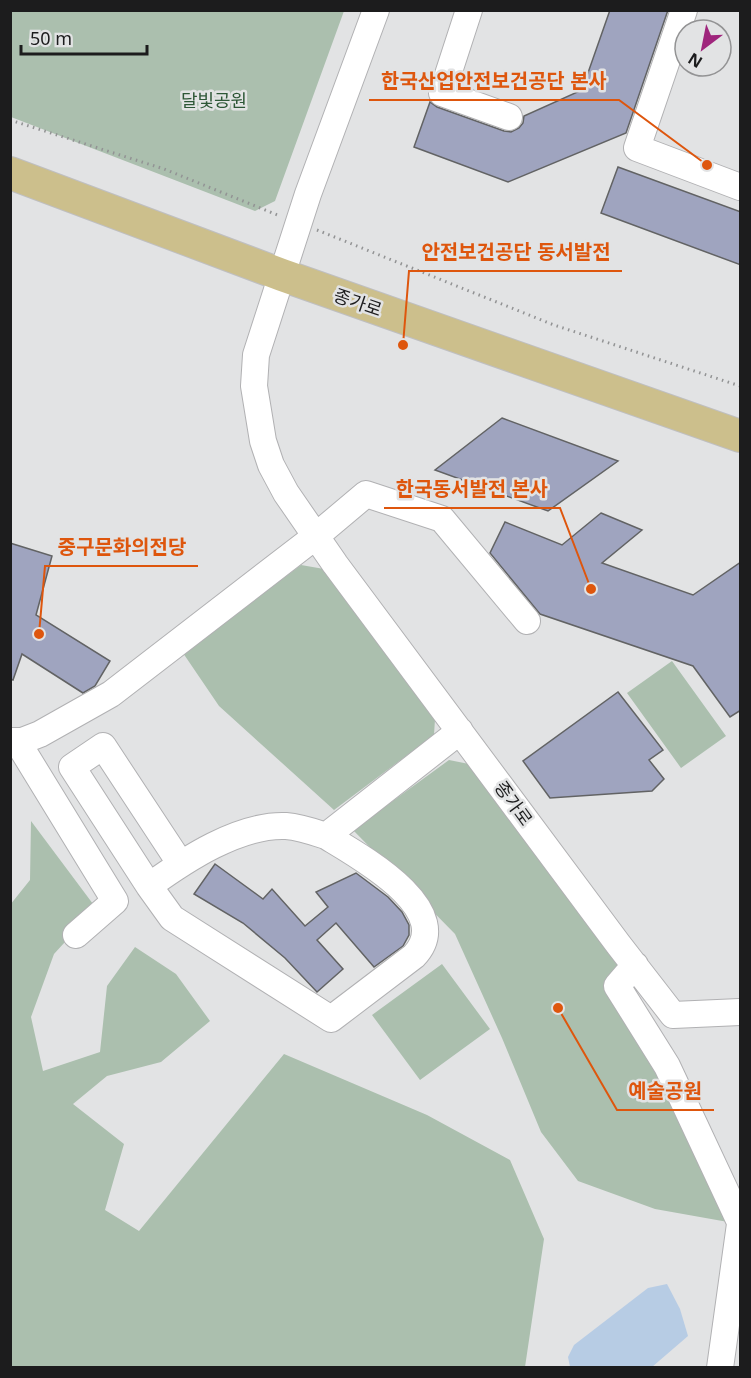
<svg xmlns="http://www.w3.org/2000/svg" width="751" height="1378" font-family="'Noto Sans','Noto Sans KR',sans-serif">
	<style>
		.green { fill: #abbfae }
		.water { fill: #b7cce4 }
		.building { fill: #9fa4bf; stroke: #626364; stroke-width: 1.5 }
		.lines { fill: none; stroke-linecap: round; stroke-linejoin: round }
		.minor-casing { stroke: #b1b1b3; stroke-width: 28 }
		.major-casing { stroke: #bfbfc0; stroke-width: 34 }
		.path { stroke: #929394; stroke-width: 3; stroke-dasharray: 1.5 4.5; stroke-linecap: butt }
		.minor { stroke: #fff; stroke-width: 26 }
		.major { stroke: #ccbf8c; stroke-width: 32 }
		.labels { text-anchor: middle; dominant-baseline: central; stroke-width: 5; stroke-linejoin: round; paint-order: stroke }
		.park-label { font-size: 18px; fill: #2e5737; stroke: #e2e3e4 }
		.street-label { font-size: 18px; fill: #1c1c1d; stroke: #e2e3e4 }
		.leader { fill: none; stroke: #de560d; stroke-width: 2 }
		.callout-dot { fill: #de560d; stroke: #e2e3e4; stroke-width: 2 }
		.callout-label { font-size: 20px; text-anchor: middle; font-weight: bold; fill: #de560d; stroke: #e2e3e4; stroke-width: 5; stroke-linejoin: round; paint-order: stroke }
	</style>
	<rect width="100%" height="100%" fill="#e2e3e4"/>
	<path class="green" d="M10 11 11 10 344 11 275 201 255 211 11 117Z
		M301 565 324 569 435 719 434 735 334 810 219 706 183 653Z
		M672 661 726 736 681 768 627 693Z
		M449 760 469 764 619 965 728 1222 655 1209 578 1181 541 1132 502 1038 455 934 353 830Z
		M31 821 96 908 54 954 31 1017 43 1071 100 1052 107 986 135 947 176 974 210 1021 161 1062 107 1076 73 1104 124 1144 105 1210 139 1231 284 1054 427 1115 510 1160 544 1239 525 1367H11L10 905 30 880Z
		M442 964 490 1029 420 1080 372 1015Z"/>
	<path class="water" d="M667 1284 680 1309 688 1336 652 1367H570L568 1357 574 1345 648 1288Z"/>
	<path class="building" d="M610 10H668L626 133 508 182 414 147 430 102 437 107 504 131 511 132 519 128 523 123 524 116 582 90Z
		M618 167 741 212V265L601 213Z
		M502 418 618 461 548 511 435 470Z
		M601 513 642 530 602 563 693 595 741 562V710L730 717 693 666 540 614 490 553 505 522 562 545Z
		M10 543 52 556 36 615 110 661 95 686 83 693 22 654 13 680 10 679Z
		M618 692 663 750 649 760 664 779 652 791 550 798 523 761Z
		M215 864 263 899 272 889 305 926 328 907 316 892 356 873 388 897 402 912 409 925V935L403 946 374 967 336 923 317 940 343 969 317 992 285 958 243 923 194 894Z"/>
	<g class="lines">
		<defs>
			<path id="minor" d="M376 10 308 194 256 355 254 386 263 441 271 465 286 493 335 564 618 944 673 1015 740 1012
				M469 10 442 93 509 117
				M684 10 637 148 740 187
				M10 741H22L40 734 111 694 316 536 366 494 442 519 527 621
				M17 741 115 901 76 935
				M326 836C359 856 458 910 414 956L331 1019 172 918 149 886C185 860 239 824 286 826 300 827 314 832 326 836L460 731
				M149 886 72 767 103 746 180 863
				M635 965 617 986 667 1066 740 1222
				M720 1368 740 1224"/>
			<path id="major" d="M10 173 282 275 740 436"/>
		</defs>
		<use href="#minor" class="minor-casing"/>
		<use href="#major" class="major-casing"/>
		<path class="path" d="M10 120 164 169 280 216
			M317 230 554 325 740 386"/>
		<use href="#minor" class="minor"/>
		<use href="#major" class="major"/>
	</g>
	<g class="labels">
		<g class="park-label">
			<text x="214" y="100">달빛공원</text>
		</g>
		<g class="street-label">
			<text transform="translate(358 302) rotate(19)">종가로</text>
			<text transform="translate(514 803) rotate(54)">종가로</text>
		</g>
	</g>
	<path class="leader" d="M707 165L619 100H369M403 345L409 271H622M591 589L560 508H384M39 634L45 566H198M558 1008L617 1110H714"/>
	<g class="callout-dot">
		<circle cx="707" cy="165" r="6"/>
		<circle cx="403" cy="345" r="6"/>
		<circle cx="591" cy="589" r="6"/>
		<circle cx="39" cy="634" r="6"/>
		<circle cx="558" cy="1008" r="6"/>
	</g>
	<g class="callout-label">
		<text x="494" y="88">한국산업안전보건공단 본사</text>
		<text x="516" y="259">안전보건공단 동서발전</text>
		<text x="472" y="496">한국동서발전 본사</text>
		<text x="122" y="554">중구문화의전당</text>
		<text x="665" y="1098">예술공원</text>
	</g>
	<rect width="751" height="1378" fill="none" stroke="#1c1c1d" stroke-width="24"/>
	<g transform="translate(703 48) rotate(212)"><circle r="28" fill="#e2e3e4" stroke="#939394" stroke-width="1.5"/>
	<path d="M0-4.5L10 22L0 15L-10 22Z" fill="#9f257c"/>
	<text y="-9" font-size="16" font-weight="bold" text-anchor="middle" fill="#1c1c1d">N</text>
	</g>
	<path d="M21 45v9h126v-9" fill="none" stroke="#1c1c1d" stroke-width="3"/>
	<text x="30" y="45" font-size="18" fill="#1c1c1d" stroke="#e2e3e4" stroke-width="4.5" paint-order="stroke">50 m</text>
</svg>
